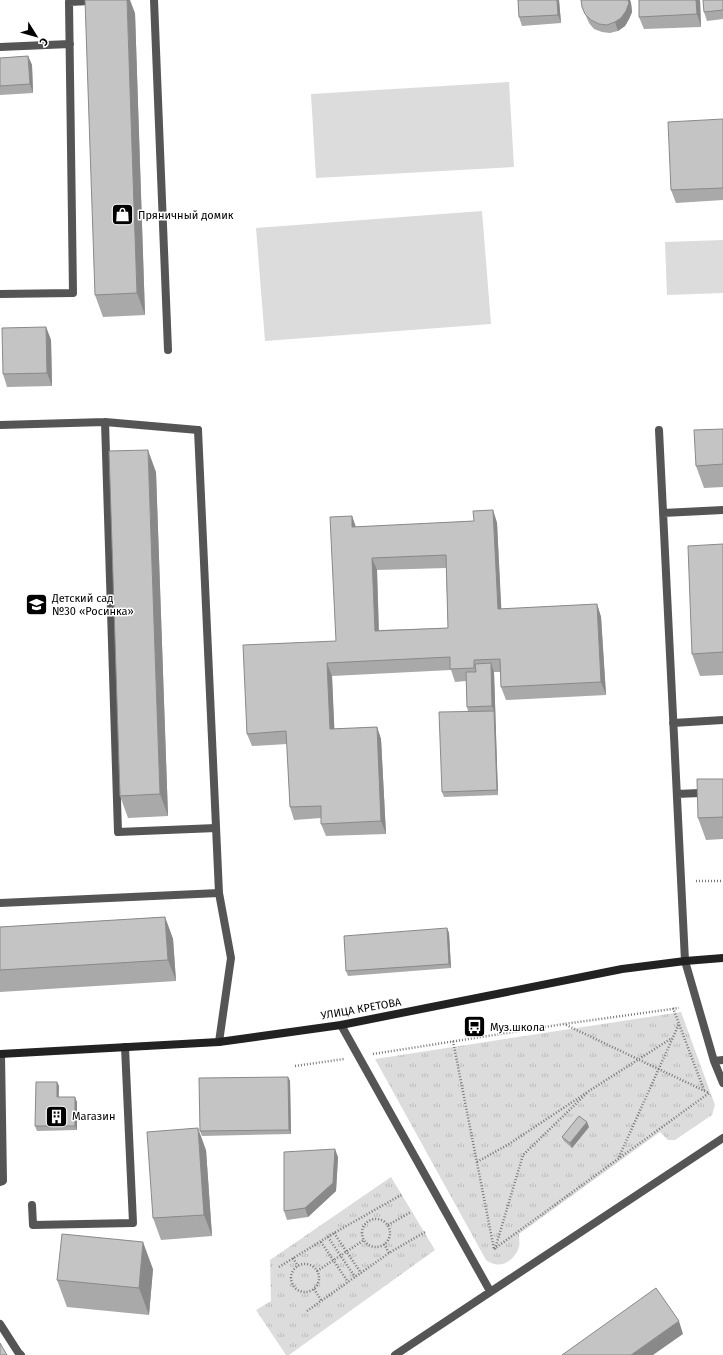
<svg xmlns="http://www.w3.org/2000/svg" width="723" height="1355" font-family="'Fira Sans',sans-serif">
	<style>
		.grass { fill: url(#grass-tufts) }
		.pitch { fill: #dcdcdc }
		.lines { fill: none; stroke-linecap: round; stroke-linejoin: round }
		.path { stroke: #777; stroke-width: 2.5; stroke-dasharray: 1 2; stroke-linecap: butt }
		.lane { stroke: #555; stroke-width: 8 }
		.street { stroke: #555; stroke-width: 8 }
		.secondary { stroke: #222; stroke-width: 8 }
		.wall { fill: #a9a9a9; fill-rule: evenodd }
		.shaded-wall { fill: #898989 }
		.building { fill: #c4c4c4; stroke: #898989; fill-rule: evenodd }
		.labels { text-anchor: middle; dominant-baseline: central; stroke-width: 3; stroke-linejoin: round; paint-order: stroke }
		.poi-label { font-size: 11px; fill: #000; stroke: #fff; text-anchor: start }
		.street-label { font-size: 11px; fill: #000; stroke: #fff }
	</style>
	<defs>
		<pattern id="grass-tufts" width="24" height="20" patternUnits="userSpaceOnUse"><rect width="24" height="20" fill="#dcdcdc"/><path d="M3 7l-1-3M5 7V3M7 7l1-3M15 17l-1-3M17 17v-4M19 17l1-3" fill="none" stroke="#bbb"/></pattern>
	</defs>
	<rect width="100%" height="100%" fill="#fff"/>
	<path class="grass" d="M681 1012 715 1105 712 1115 675 1140H668L660 1132 519 1234C519 1239 520 1244 519 1247 514 1262 499 1270 486 1260L375 1059Z
		M391 1177 435 1250 289 1355H286L256 1310 271 1301 270 1260Z"/>
	<path class="pitch" d="M509 82 514 167 316 178 311 94Z
		M482 211 491 324 265 341 256 228Z
		M723 240V293L667 295 665 242Z"/>
	<g class="lines">
		<path class="path" d="M696 881H723
			M673 1008 704 1090
			M453 1041 494 1249
			M373 1054 564 1024 679 1008
			M295 1066 344 1059
			M619 1157 679 1024
			M477 1162 509 1144 592 1089 672 1038
			M362 1233a14 14 0 1 1 28 0a14 14 0 1 1-28 0Z
			M388 1225 411 1212
			M334 1233 361 1273
			M328 1237 355 1277
			M321 1242 348 1282
			M384 1244 389 1253
			M494 1249 709 1093 564 1024
			M495 1249 523 1155 587 1093
			M293 1258 298 1266
			M291 1278a14 14 0 1 1 28 0a14 14 0 1 1-28 0Z
			M279 1267 334 1233 401 1195
			M317 1271 364 1240
			M314 1289 321 1300
			M307 1311 389 1253 425 1232"/>
		<path class="lane" d="M154 0 168 350
			M0 47 70 44
			M0 294 73 293 69 2 111 0
			M105 422 118 832 216 828
			M0 425 105 422 198 430
			M659 430 685 961 714 1061 723 1083
			M663 513 723 510
			M673 723 723 720
			M677 794 723 792
			M0 903 219 893
			M341 1025 490 1291
			M714 1061 723 1060
			M0 1182 3 1181 1 1054
			M32 1205 33 1225 133 1223 125 1047
			M0 1324 18 1352 21 1355
			M395 1355 723 1138"/>
		<path class="street" d="M198 430 219 893 231 958 219 1042"/>
		<path class="secondary" d="M0 1054 219 1042 341 1025 622 969 685 961 723 958"/>
	</g>
	<path class="wall" d="M518 0H559L561 23 522 26 519 17Z
		M581 0H630L631 3 632 12 629 19 625 26 618 31 610 33 602 32 594 29 589 23 582 7Z
		M700 0 701 27 644 29 639 17Z
		M723 0V19L707 21 704 12Z
		M135 13 145 315 103 317 95 295Z
		M28 56 32 65 33 93 0 95V58Z
		M723 119V200L676 203 671 190Z
		M46 327 51 340 52 386 7 387 3 374Z
		M723 429V487L704 488 696 466Z
		M156 472 168 816 128 818 120 796Z
		M493 510 497 523 501 609 597 604 601 617 606 695 506 700 501 687 500 672H494L498 795 444 797 442 792 468 711 467 707 466 681 455 682 451 670 332 676 334 729 377 727 381 739 386 834 326 836 321 824V818L294 820 290 807 287 744 252 746 247 734 336 641 352 516 356 527 474 521ZM446 568 448 628 379 630 377 570Z
		M723 544V675L700 676 692 654Z
		M723 779V839L706 840 698 818Z
		M165 917 173 939 176 981 0 992V927Z
		M447 928 449 933 451 968 348 976 346 971Z
		M288 1077 290 1081 291 1134 202 1136 200 1131Z
		M57 1082 59 1086V1097L77 1102V1130L37 1131 35 1126Z
		M589 1127 572 1148 564 1141 562 1137Z
		M206 1150 212 1236 161 1240 153 1218Z
		M338 1157 336 1191 308 1217 287 1220 284 1211Z
		M153 1269 149 1315 67 1307 57 1280Z"/>
	<path class="shaded-wall" d="M127 0H130L135 13 145 315 137 293Z
		M557 0H559L561 23 558 15Z
		M628 0H630L631 3 632 12 629 19 625 26 618 31 615 22Z
		M696 0H700L701 27 697 14Z
		M28 56 32 65 33 93 30 84Z
		M46 327 51 340 52 386 47 373Z
		M148 450 156 472 168 816 160 794Z
		M493 510 497 523 502 622 498 609Z
		M352 516 356 528 352 527Z
		M372 558 377 570 379 643 375 631Z
		M597 604 601 617 606 695 601 682Z
		M327 663 332 676 335 742 330 729Z
		M491 663 494 672 498 795 497 790 494 711 492 706Z
		M377 727 381 739 386 834 381 821Z
		M165 917 173 939 176 981 168 960Z
		M447 928 449 933 451 968 449 964Z
		M288 1077 290 1081 291 1134 289 1130Z
		M57 1082 59 1086 58 1102 57 1097Z
		M75 1097 77 1102V1130L75 1126Z
		M587 1122 589 1127 572 1148 570 1143Z
		M198 1128 206 1150 212 1236 204 1215Z
		M335 1149 338 1157 336 1191 308 1217 305 1208Z
		M143 1242 153 1269 149 1315 139 1288Z
		M679 1321 683 1334 653 1355H631Z"/>
	<path class="building" d="M85 0H127L137 293 95 295Z
		M518 0H557L558 15 519 17Z
		M581 0H628L629 3 626 11 621 18 615 22 607 25 599 24 591 20 585 14 582 7Z
		M639 0H696L697 14 639 17Z
		M703 0H723V10L704 12Z
		M28 56 30 84 0 86V58Z
		M723 119V188L671 190 668 122Z
		M46 327 47 373 3 374 2 328Z
		M723 429V464L696 466 694 430Z
		M148 450 160 794 120 796 109 451Z
		M493 510 498 609 597 604 601 682 501 687 500 659 474 660V668L450 669V657L327 663 330 729 377 727 381 821 321 824V806L290 807 286 731 247 734 243 645 336 641 330 517 352 516V527L474 521 473 511ZM446 555 448 628 375 631 372 558Z
		M723 544V652L692 654 688 546Z
		M491 663 492 706 467 707 466 672H476L475 664Z
		M494 711 497 790 442 792 439 712Z
		M697 779H723V817L698 818Z
		M165 917 168 960 0 970V927Z
		M447 928 449 964 346 971 344 936Z
		M288 1077 289 1130 200 1131 199 1078Z
		M36 1082H57V1097H75V1126H35Z
		M579 1116 587 1122 570 1143 562 1137Z
		M198 1128 204 1215 153 1218 147 1132Z
		M335 1149 333 1183 305 1208 284 1211V1152Z
		M62 1234 143 1242 139 1288 57 1280Z
		M656 1288 679 1321 631 1355H562Z
		M0 1343 7 1355H0Z"/>
	<defs>
		<symbol id="shop-square" viewBox="-11 -11 22 22"><rect x="-9" y="-9" width="18" height="18" rx="4" fill="#000" stroke="#fff"/><path d="M-5-2.5h2.3a2.7 3.5 0 0 1 5.4 0H5L5.5 6h-11ZM-1.5-2.5h3a1.5 2.3 0 0 0-3 0Z" fill="#fff"/></symbol>
		<symbol id="school-square" viewBox="-11 -11 22 22"><rect x="-9" y="-9" width="18" height="18" rx="4" fill="#000" stroke="#fff"/><path d="M0-5L7-2L0 1L-7-2ZM-4 1L0 2.5L4 1V4Q0 6-4 4Z" fill="#fff"/></symbol>
		<symbol id="bus-square" viewBox="-11 -11 22 22"><rect x="-9" y="-9" width="18" height="18" rx="4" fill="#000" stroke="#fff"/><path d="M-5-6H5V4H4V6H2V4H-2V6H-4V4H-5ZM-3.5-4V0h7V-4ZM-3.5 1.2v1.5H-2V1.2ZM2 1.2v1.5H3.5V1.2Z" fill="#fff"/></symbol>
		<symbol id="building-square" viewBox="-11 -11 22 22"><rect x="-9" y="-9" width="18" height="18" rx="4" fill="#000" stroke="#fff"/><path d="M-4-6H4V6H1V3H-1V6H-4ZM-2.5-4.3h1.7v1.8h-1.7ZM.8-4.3h1.7v1.8H.8ZM-2.5-1h1.7V.8h-1.7ZM.8-1h1.7V.8H.8Z" fill="#fff"/></symbol>
	</defs>
	<g fill-rule="evenodd">
		<use href="#shop-square" x="110" y="202" width="25" height="25"/>
		<use href="#school-square" x="24" y="592" width="25" height="25"/>
		<use href="#bus-square" x="462" y="1014" width="25" height="25"/>
		<use href="#building-square" x="44" y="1104" width="25" height="25"/>
	</g>
	<g class="labels">
		<g class="poi-label">
			<text x="138" y="215">Пряничный домик</text>
			<text x="52" y="598">Детский сад<tspan x="52" dy="13">№30 «Росинка»</tspan></text>
			<text x="490" y="1027">Муз.школа</text>
			<text x="72" y="1116">Магазин</text>
		</g>
		<g class="street-label">
			<text transform="translate(361 1009) rotate(-10)">УЛИЦА КРЕТОВА</text>
		</g>
	</g>
	<g transform="translate(36 36) rotate(127)" stroke="#ffffff" stroke-width="3" paint-order="stroke">
	<path d="M0-3L7 15L0 10L-7 15Z" fill="#000000"/>
	<text y="-6" font-size="11" font-weight="bold" text-anchor="middle" fill="#000000">С</text>
	</g>
</svg>
